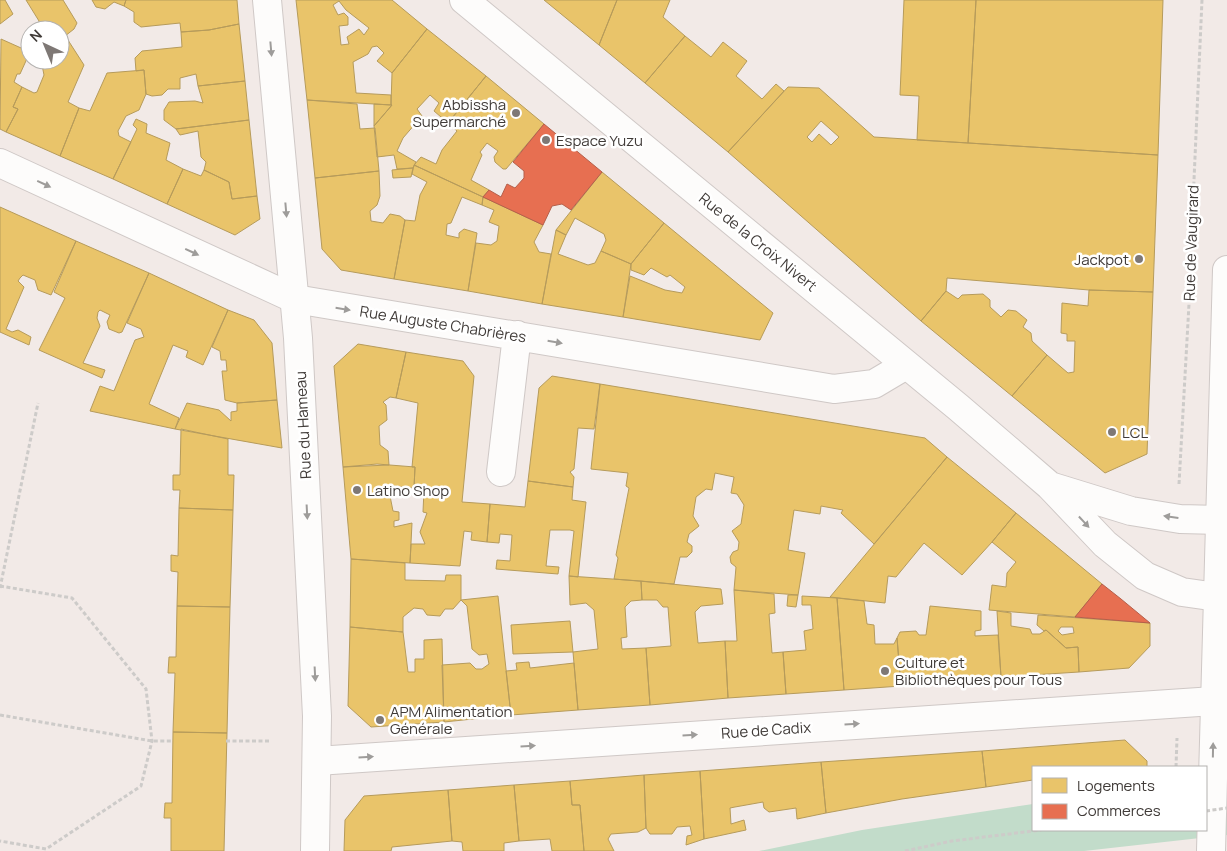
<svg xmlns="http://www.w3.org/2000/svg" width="1227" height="851" font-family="Manrope,sans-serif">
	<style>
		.green { fill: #c2dcca }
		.homes { fill: #e9c46a; stroke: #b69b5b; fill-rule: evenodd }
		.shops { fill: #e76f51; stroke: #b55f4a }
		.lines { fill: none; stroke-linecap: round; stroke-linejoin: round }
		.minor-casing { stroke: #cfc8c6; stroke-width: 30 }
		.tertiary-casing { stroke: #cfc8c6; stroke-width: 30 }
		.secondary-casing { stroke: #cfc8c6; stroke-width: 30 }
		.path { stroke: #cdcbc9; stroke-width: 3; stroke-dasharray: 4 2.5; stroke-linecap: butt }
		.minor { stroke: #fdfcfb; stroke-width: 28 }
		.tertiary { stroke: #fdfcfb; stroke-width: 28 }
		.secondary { stroke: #fdfcfb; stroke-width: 28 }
		.path-bridge { stroke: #cdcbc9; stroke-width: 3; stroke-dasharray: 4 2.5; stroke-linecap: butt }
		.oneway { fill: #9e9c9a }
		.poi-dot { fill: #7e7875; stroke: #fff; stroke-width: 2 }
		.labels { text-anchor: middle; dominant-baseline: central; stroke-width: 5; stroke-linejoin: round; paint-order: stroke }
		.poi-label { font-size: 15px; fill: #403b38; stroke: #fff; text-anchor: start }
		.street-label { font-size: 15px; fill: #403b38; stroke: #fff }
	</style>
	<rect width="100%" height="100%" fill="#f2eae7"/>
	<path class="green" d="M1227 785V835L1084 851H759L862 830 1033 804V830H1206V787Z"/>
	<path class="homes" d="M0 0H5L13 14 0 24Z
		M26 0H63L77 23 74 29 60 40V30H39V21Z
		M92 0H126L124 6 114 2 105 9 96 7Z
		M126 0H237L239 24 209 30 181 32 180 23 141 27 134 22V12L124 6Z
		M296 0H392L427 29 392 73 377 61 384 53 377 46 372 47 368 54 353 62 356 93 391 95V105L307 100ZM339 1 346 10 369 28 364 35 359 29 347 37 349 44 341 45 339 26 348 25V17L344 13 338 15 333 5Z
		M544 0H617L599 45Z
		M617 0H670L663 17 685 36 645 83 599 45Z
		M904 0H976L968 143 917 140 919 96 900 95Z
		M976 0H1163L1158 155 968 143Z
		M239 24 245 81 198 86 196 74 180 78V89H168L162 95 152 96 146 94 144 70 136 71 135 58 142 51 182 47 181 32 209 30Z
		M427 29 486 76 448 123 434 111 439 103 430 95 417 109 422 116 403 138 397 151 416 162 413 168 397 169 394 155 377 157 374 126 392 105H391L392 73Z
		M685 36 711 57 723 42 747 61 736 76 762 99 776 84 784 91 728 152 645 83Z
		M66 37 84 65 68 102 79 108 60 156 6 132 18 109 13 107 22 87 34 93 37 92 44 75 41 60H60V40Z
		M1 39 30 52 20 74H17L14 82 22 87 13 107 18 109 6 132 0 129Z
		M144 70 146 94 139 110 126 116 118 131 119 136 131 142 113 179 60 156 79 108 90 111 107 73Z
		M486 76 544 124 506 169H503L495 162 494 157 498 151 487 143 480 152 482 155 471 180 489 190 483 197 414 165 421 157 436 164 442 150 457 131 448 123Z
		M245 81 249 120 176 129 164 120V110L169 102 195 101 203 103 198 86Z
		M788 87 819 88 874 137 1158 155 1153 292 1089 290 947 278 946 291 921 321 728 152ZM821 121 839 137 831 145 819 134 812 142 807 137Z
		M307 100 357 104 360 129 375 128 379 171 315 178Z
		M374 104 392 105 374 126Z
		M136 119 147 124 146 133 170 143 166 160 183 169 167 204 113 179 137 129 133 125Z
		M249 120 257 196 232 199 229 182 204 170 206 162 201 157 198 131 180 135 176 129Z
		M414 165 483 197 482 205 462 197 451 223 447 224 446 235 459 238V233L464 229 477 233 468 291 394 279 405 220 415 221 420 195 427 182 412 174Z
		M413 168 411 177 393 178 392 170Z
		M183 169 201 176 204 170 229 182 232 199 257 196 260 219 235 235 167 204Z
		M379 171 380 196 377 205 370 211 371 221 383 223 390 214 400 216 405 220 394 279 341 270 322 249 315 178Z
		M602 172 664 223 631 264 601 251 606 240 604 234 575 218 566 235 556 230Z
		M483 197 543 225 534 242 539 252 551 254 542 304 468 291 476 243 491 245 497 241 499 226 489 222 494 210 482 205Z
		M0 207 76 241 51 295 38 290 35 280 23 275 20 278 18 281 24 287 6 329 12 332 18 330 31 337 29 345 0 332Z
		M664 223 773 313 760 340 623 317 630 276 665 290 682 293 685 287 670 275 667 277 651 268 644 275 631 270V264Z
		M556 230 566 235 558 254 588 265 595 263 601 251 631 264 623 317 542 304Z
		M76 241 149 273 122 332 119 333 109 329 107 322 110 315 100 310 98 312 97 318 100 326 83 363 105 370 102 378 39 350 65 298 54 292Z
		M149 273 228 310 203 365 186 357 188 351 173 345 149 404 179 418 175 429 90 411 100 386 114 391 135 340 144 337 141 329 127 323Z
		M1089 290 1153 292 1147 454 1105 473 1012 396 1047 355 1068 373 1074 372 1075 341H1067V334L1061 333 1062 303 1088 306Z
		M946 291 958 299 962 295 983 294 990 300V307L1001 317 1008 310 1016 311 1027 320 1023 327 1031 333 1032 341 1047 355 1012 396 921 321Z
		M228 310 254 320 272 343 277 400 237 403 225 400 222 371H227L226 360H221L220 351 212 347Z
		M358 344 406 352 396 398 390 397 383 402 386 405 387 420 379 426 380 445 388 451 389 465 343 467 334 366Z
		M406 352 463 361 474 376 462 502 490 504 487 542 471 540 472 532 464 531 460 566 410 563 411 544H425L420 532 427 513 423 512 424 490 414 488 415 467H412L418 403 396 398Z
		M552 376 600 384 594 429 578 428 574 469 570 472 574 477 573 487 528 481 539 388Z
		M600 384 925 438 947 457 874 544 841 513 843 510 821 506 820 514 794 510 788 550 805 553 798 595 734 590 736 567 731 563 730 557 733 552 738 550 739 542 732 531 741 524 744 505 737 494 731 493 734 477 715 473 712 490 706 489 696 497 693 516 699 526 689 534 687 542 692 546V552L687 557H680L674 584 614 579 618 558 616 555 629 488 626 486 628 473 591 469Z
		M277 400 282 448 175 429 187 403 219 410 231 421V412L237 411V403Z
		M181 429 228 439V475H234L233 510 179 508 180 490H173V475H180Z
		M947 457 1016 513 992 542 962 575 924 543 896 577 888 576 885 603 830 597Z
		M377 464 415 467 414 488 392 486 390 496 393 511 399 512V520L394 521V527L412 523 410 563 351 559 343 467Z
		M528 481 573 487 572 500 586 502 578 577 569 576 574 531 570 530H550L546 566 559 567 558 574 496 569 497 560 510 561 512 535 500 534 499 543 487 542 490 504 525 507Z
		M179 508 233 510 230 607 177 606 178 572 171 571V555L178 556Z
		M1016 513 1102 584 1075 617 989 610 992 585 1006 587 1007 573 1016 562 992 542Z
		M351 559 405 563V580L445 581 446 575H461V600L453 609H445L440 616 427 615 423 609 414 608 403 617V632L350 627Z
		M569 576 641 581 642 600 631 601 625 607 627 637 621 638 622 649 646 648 650 705 578 710 573 652 598 649 594 610 586 603 570 605Z
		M641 581 721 589 723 604 701 606 695 612 698 643 725 641 728 698 650 705 646 648 671 646 668 607H663L657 600H642Z
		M734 590 774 594 775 613 769 614 772 653 783 652 786 694 728 698 725 641H737Z
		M788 595H798L796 607 787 606Z
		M498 596 511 715 444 722 442 665 470 663 476 669H482L489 664 487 654 479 655 472 649 467 606 461 600Z
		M802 596 837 598 844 690 786 694 783 652 806 650 804 631 813 629 811 605H802Z
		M837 598 864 601 867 624 874 625 875 644H894L897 638 901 686 844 690Z
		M177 606 230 607 227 733 173 732 175 673H168L169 657H176Z
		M930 606 981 611V630L975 631V636L998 635 1001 677 901 686 897 638 900 632 916 631 919 635H926Z
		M997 611 1011 613V626L1030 629 1032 634H1040L1046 630 1066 648 1078 647 1079 672 1001 677Z
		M1038 615 1150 623V646L1129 668 1079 672 1078 647 1066 648 1046 630 1044 631 1037 625ZM1061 627H1073L1074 633 1062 635 1058 631Z
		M570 621 573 652 513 654 511 625Z
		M350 627 403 632 408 672H415V659H424V640L442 639 444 722 371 727 348 706Z
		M529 662 530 668 574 663 578 710 511 715 506 671 517 670 516 663Z
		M173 732 227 733 224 851H171V818H164L165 803H172Z
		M1125 740 1147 761V767H1033V780L986 787 982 751Z
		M982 751 986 787 902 799 826 813 821 762Z
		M821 762 826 813 797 819 796 808 769 812 764 808 763 802 735 807 730 808 731 824 744 820 746 830 704 839 700 771Z
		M700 771 704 839 686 845 687 836 692 835 690 826 677 827 672 834H650L646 828 644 775Z
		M644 775 646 828 638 832 611 834 608 839 614 851H584L580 805H572L570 781Z
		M570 781 572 805H580L584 851H552L550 839 519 841 514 785Z
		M514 785 519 841 504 843V851H463L462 842 452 841 448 790Z
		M448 790 452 841 392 847 391 851H344L345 820 364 796Z"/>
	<path class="shops" d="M544 124 602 172 571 210 562 204 552 206 543 225 483 197 489 190 501 197 507 184 515 188 524 178V171L513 162Z
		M1102 584 1121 599 1150 623 1075 617Z"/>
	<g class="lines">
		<defs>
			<path id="minor" d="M0 163 295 299 834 389 874 384 906 365
				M501 472 517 335
				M317 761 1214 701"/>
			<path id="tertiary" d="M267 0 298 338 317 716 315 851
				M464 0 958 407 1050 486 1105 544 1145 576 1182 592 1217 597
				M1053 487 1131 511 1180 519 1220 520"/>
			<path id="secondary" d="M1211 851 1227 270"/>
		</defs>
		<use href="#minor" class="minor-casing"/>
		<use href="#tertiary" class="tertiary-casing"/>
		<use href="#secondary" class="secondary-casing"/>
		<path class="path" d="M1190 270 1202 0
			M1179 484 1190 286
			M0 586 72 598 146 689 152 741 141 786 46 849 0 841
			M0 588 38 403
			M0 715 152 741H173
			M226 741H271
			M1176 767 1177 738
			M905 851 952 841 1041 830"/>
		<use href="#minor" class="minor"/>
		<use href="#tertiary" class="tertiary"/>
		<use href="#secondary" class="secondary"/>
		<path class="path-bridge" d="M1206 811 1227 808"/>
	</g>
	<defs><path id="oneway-solid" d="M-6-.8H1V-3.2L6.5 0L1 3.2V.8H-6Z" transform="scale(1.25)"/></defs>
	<g class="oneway">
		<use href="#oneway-solid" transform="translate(271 49) rotate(85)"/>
		<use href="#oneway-solid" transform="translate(44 184) rotate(25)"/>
		<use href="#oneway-solid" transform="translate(286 210) rotate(85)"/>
		<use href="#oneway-solid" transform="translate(192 252) rotate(25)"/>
		<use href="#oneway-solid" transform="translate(343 309) rotate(9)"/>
		<use href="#oneway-solid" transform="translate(555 342) rotate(10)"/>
		<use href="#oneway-solid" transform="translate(307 512) rotate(87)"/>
		<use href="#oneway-solid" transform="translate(1171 517) rotate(-172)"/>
		<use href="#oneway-solid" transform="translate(1084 522) rotate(47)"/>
		<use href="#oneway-solid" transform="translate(315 674) rotate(87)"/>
		<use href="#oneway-solid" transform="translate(852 724) rotate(-4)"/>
		<use href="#oneway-solid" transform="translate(690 735) rotate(-4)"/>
		<use href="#oneway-solid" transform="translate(528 746) rotate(-4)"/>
		<use href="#oneway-solid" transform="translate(1213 750) rotate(-89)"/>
		<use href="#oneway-solid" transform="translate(366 757) rotate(-4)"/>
	</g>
	<g class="poi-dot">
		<circle cx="516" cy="113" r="5"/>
		<circle cx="546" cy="140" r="5"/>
		<circle cx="1139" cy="259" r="5"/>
		<circle cx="1112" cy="432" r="5"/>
		<circle cx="357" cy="490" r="5"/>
		<circle cx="885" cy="671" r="5"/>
		<circle cx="380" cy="720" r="5"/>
	</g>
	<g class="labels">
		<g class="poi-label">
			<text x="506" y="104" text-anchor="end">Abbissha<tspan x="506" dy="17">Supermarché</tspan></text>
			<text x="556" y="140">Espace Yuzu</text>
			<text x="1129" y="259" text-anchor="end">Jackpot</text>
			<text x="1122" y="432">LCL</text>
			<text x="367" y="490">Latino Shop</text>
			<text x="895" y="662">Culture et<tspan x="895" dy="17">Bibliothèques pour Tous</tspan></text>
			<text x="390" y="711">APM Alimentation<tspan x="390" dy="17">Générale</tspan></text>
		</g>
		<g class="street-label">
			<text transform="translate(758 242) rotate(39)">Rue de la Croix Nivert</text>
			<text transform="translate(1191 243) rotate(-88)">Rue de Vaugirard</text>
			<text transform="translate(443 324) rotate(9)">Rue Auguste Chabrières</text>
			<text transform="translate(303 425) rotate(-93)">Rue du Hameau</text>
			<text transform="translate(766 730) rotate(-4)">Rue de Cadix</text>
		</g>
	</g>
	<rect x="1032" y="766" width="175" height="65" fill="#ffffff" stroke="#b3b1af"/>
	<rect x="1042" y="778" width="25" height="15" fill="#e9c46a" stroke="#b3b1af"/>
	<text x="1077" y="791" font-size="15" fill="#403b38">Logements</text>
	<rect x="1042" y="804" width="25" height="15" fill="#e76f51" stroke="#b3b1af"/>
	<text x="1077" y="816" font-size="15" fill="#403b38">Commerces</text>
	<g transform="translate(45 45) rotate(316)"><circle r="24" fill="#ffffff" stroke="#b3b1af"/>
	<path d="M0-4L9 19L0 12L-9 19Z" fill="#7e7875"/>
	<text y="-8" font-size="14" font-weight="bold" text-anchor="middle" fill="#403b38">N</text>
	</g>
</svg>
